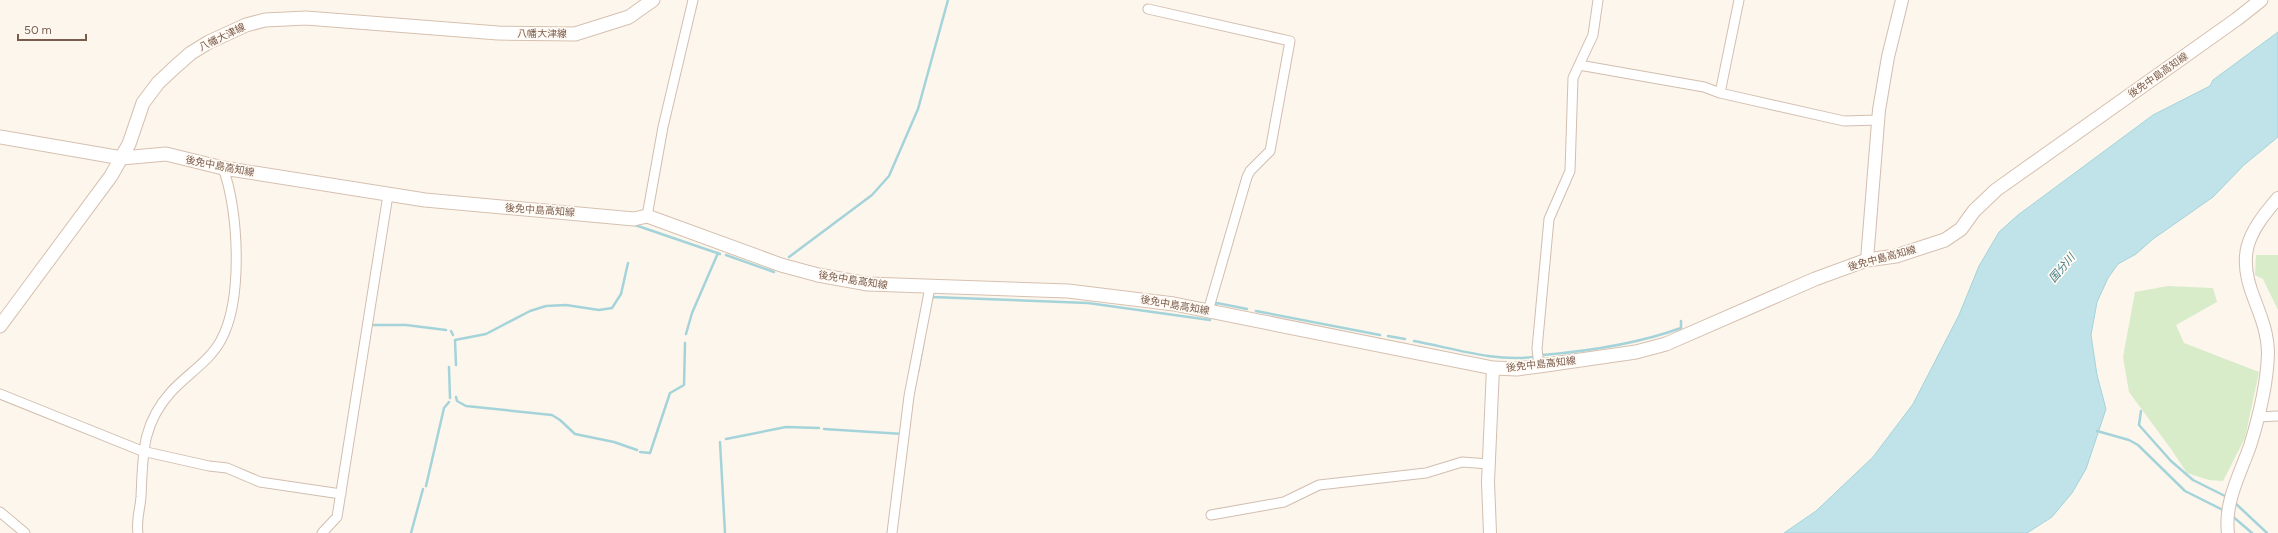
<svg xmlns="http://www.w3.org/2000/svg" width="2278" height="533" font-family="Figtree,'Noto Sans JP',sans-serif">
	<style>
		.green { fill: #d8ecc9 }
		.water { fill: #bfe3e8; stroke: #a5d3da }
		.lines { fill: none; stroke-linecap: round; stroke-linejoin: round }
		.stream { stroke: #a5d3da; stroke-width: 2.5 }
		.minor-casing { stroke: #d1beb0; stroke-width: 11 }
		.tertiary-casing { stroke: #d1beb0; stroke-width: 14 }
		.secondary-casing { stroke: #d6c0b0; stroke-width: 15 }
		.minor { stroke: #fff; stroke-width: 9 }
		.tertiary { stroke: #fff; stroke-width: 12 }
		.secondary { stroke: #fff; stroke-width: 13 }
		.labels { text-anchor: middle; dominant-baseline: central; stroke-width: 3.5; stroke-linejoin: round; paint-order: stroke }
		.street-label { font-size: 10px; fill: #7a5c4d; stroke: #fffaf3 }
		.water-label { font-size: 11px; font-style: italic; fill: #437c86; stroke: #fffaf3 }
	</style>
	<rect width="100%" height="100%" fill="#fdf6ec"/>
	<path class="green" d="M2256 255H2278V310L2263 279 2255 275Z
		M2168 286 2213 288 2217 302 2176 325 2184 343 2259 372 2245 438 2223 481 2209 480 2187 473 2171 449 2129 392 2123 357 2135 292Z"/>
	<path class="water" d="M2278 32V137L2244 165 2213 197 2153 239 2136 254 2118 264 2108 278 2097 302 2091 335 2097 375 2106 409 2086 469 2072 493 2052 517 2027 533H1784L1816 511 1873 457 1913 404 1959 315 1979 266 1999 232 2018 215 2153 115 2210 86 2213 80Z"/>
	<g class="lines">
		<path class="stream" d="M635 225 720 254
			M726 255 774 272
			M789 257 872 195 889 176 918 109 948 0
			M932 299V297L1088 303 1210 320
			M1216 304 1217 303 1247 309
			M1256 311 1380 335
			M371 325H406L446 330
			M451 331 453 335
			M686 334 692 313 718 253
			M1388 336 1405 339
			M1414 341C1452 348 1494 362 1533 357
			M1543 355C1590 351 1637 344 1681 328V321
			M456 365 455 340 486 334 530 311 546 306 566 305 599 310 612 308 621 294 628 263
			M449 367 450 398
			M918 372 923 345
			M456 397 457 401 466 406 552 415 560 420 575 434 614 442 637 450
			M2141 411 2139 425 2171 461 2193 480 2227 497
			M824 429 903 434
			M2097 431 2129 440 2138 445 2185 491 2225 511
			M726 439 786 427 819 428
			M720 442 725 533
			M640 452 650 453 670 393 684 385 685 343
			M426 486 444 408 449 402
			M2234 502 2267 533
			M2231 515 2252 533
			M411 533 423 489"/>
		<defs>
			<path id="minor" d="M1148 9 1290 41 1270 151 1250 171 1247 177 1208 311
				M1579 65 1704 87 1720 93 1844 121 1878 120
				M1720 93 1739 0
				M647 216 663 127 693 0
				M1539 366 1537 349 1549 219 1570 171 1573 78 1593 35 1598 0
				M0 394 142 451 209 466 227 468 260 482 341 494
				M2258 417 2278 416
				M0 512 25 533
				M1211 515 1284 502 1319 485 1426 473 1462 462 1489 464
				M138 533C136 521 140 509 141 497 143 456 141 425 171 392 186 375 210 361 221 340 243 300 239 211 223 168
				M322 533 337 517 388 195
				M892 533 909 396 930 287"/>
			<path id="tertiary" d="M1867 260 1879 110 1888 57 1902 0
				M1490 533 1488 482 1493 368
				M2228 533C2224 503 2240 474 2250 446 2259 417 2267 385 2268 354 2268 335 2262 319 2255 301 2236 255 2247 234 2278 198"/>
			<path id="secondary" d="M0 137 122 158 166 154 223 168 425 200 634 219 647 216 781 265 818 275 868 284 1068 291 1174 304 1493 368 1517 369 1539 366 1636 352 1666 344 1815 279 1867 260 1896 256 1945 240 1961 229 1974 211 1996 190 2237 19 2261 0
				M0 326 111 176 129 144 143 103 158 83 175 67 191 53 209 42 246 25 265 20 306 18 498 33 575 34 629 17 653 0"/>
		</defs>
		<use href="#minor" class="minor-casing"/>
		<use href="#tertiary" class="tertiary-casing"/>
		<use href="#secondary" class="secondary-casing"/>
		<use href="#minor" class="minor"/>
		<use href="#tertiary" class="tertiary"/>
		<use href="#secondary" class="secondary"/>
	</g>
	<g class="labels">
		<g class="street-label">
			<text x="542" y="33">八幡大津線</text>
			<text transform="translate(222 37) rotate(-26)">八幡大津線</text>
			<text transform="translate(2158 75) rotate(-35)">後免中島高知線</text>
			<text transform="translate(220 166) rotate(11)">後免中島高知線</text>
			<text transform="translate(540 210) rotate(4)">後免中島高知線</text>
			<text transform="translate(1882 258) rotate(-15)">後免中島高知線</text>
			<text transform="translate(853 280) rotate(9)">後免中島高知線</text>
			<text transform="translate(1175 305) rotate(10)">後免中島高知線</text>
			<text transform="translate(1541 364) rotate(-6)">後免中島高知線</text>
		</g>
		<g class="water-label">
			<text transform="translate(2062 268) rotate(-50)">国分川</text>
		</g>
	</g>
	<path d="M18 34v6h68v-6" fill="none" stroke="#7a5c4d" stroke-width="2"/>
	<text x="24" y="34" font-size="12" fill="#7a5c4d" stroke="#fffaf3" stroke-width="3" paint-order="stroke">50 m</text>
</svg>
